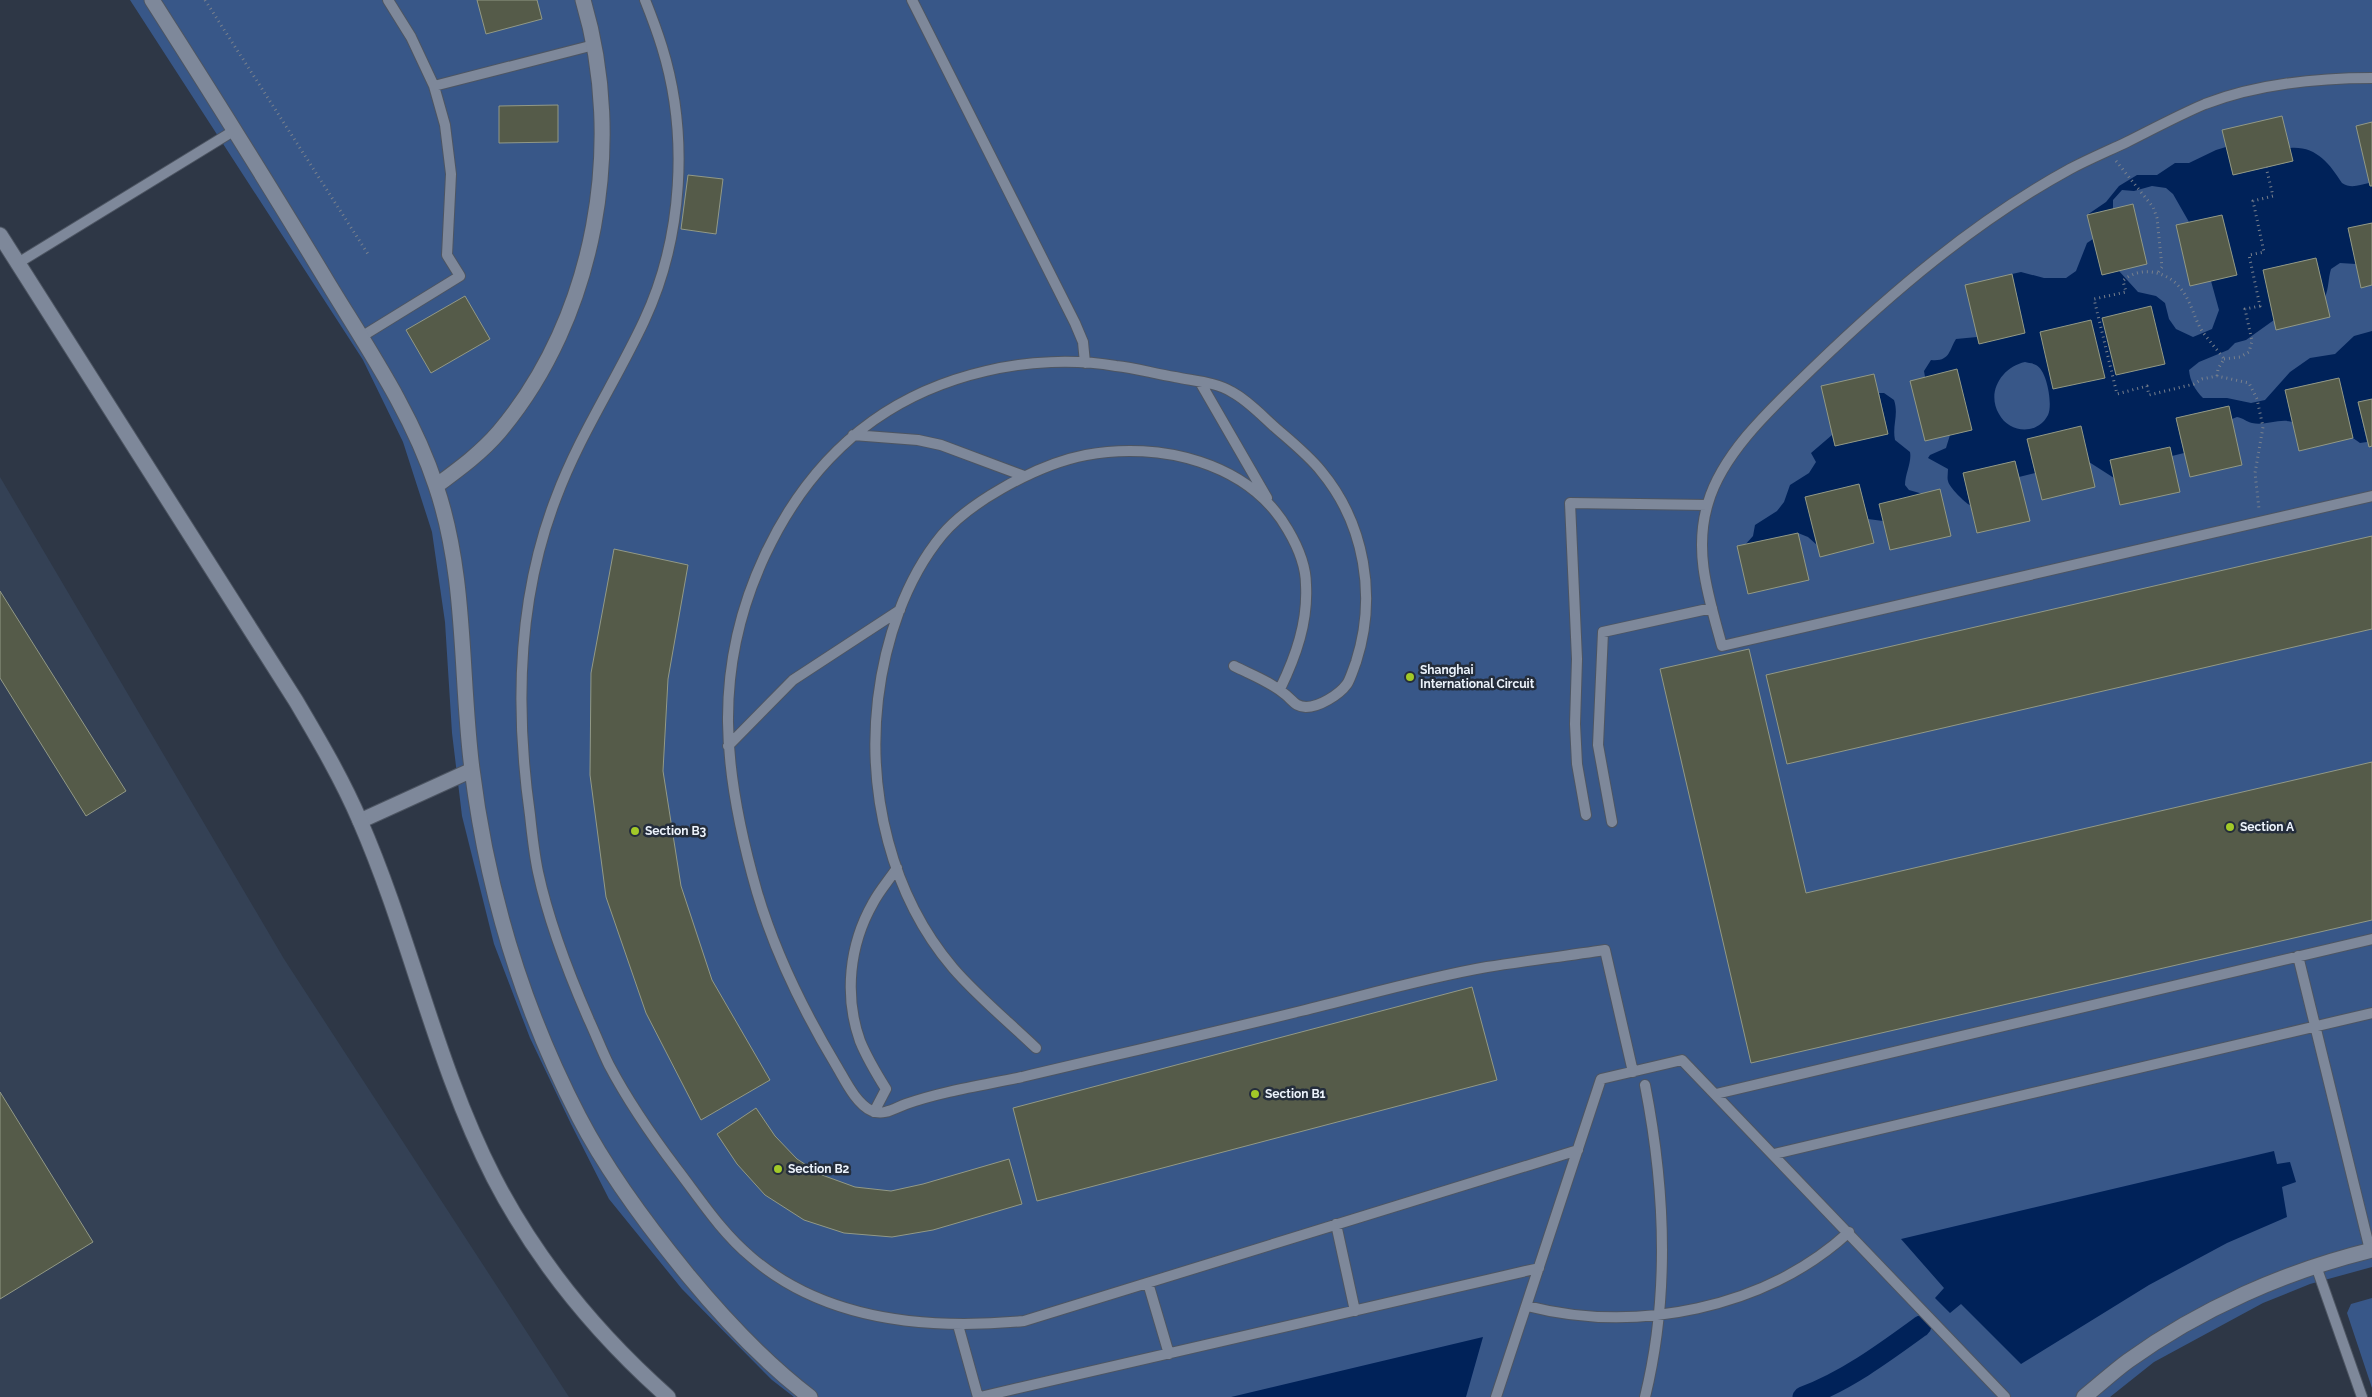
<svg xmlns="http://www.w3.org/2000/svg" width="2372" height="1397" viewBox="0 0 2372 1397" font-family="Raleway,sans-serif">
	<rect width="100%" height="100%" fill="#2e3746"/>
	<path fill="#344155" d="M 0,477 L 284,959 L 569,1397 L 0,1397 Z"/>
	<path fill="#385788" d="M 130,0 L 2372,0 L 2372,1267 L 2310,1284 L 2263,1303 L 2154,1362 L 2110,1397 L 794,1397 L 772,1380 L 682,1289 L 609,1199 L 571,1124 L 530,1038 L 494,944 L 462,816 L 452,733 L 445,622 L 432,532 L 403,442 L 363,360 Z
		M 2372,1298 L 2372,1388 L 2347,1313 L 2351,1304 Z"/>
	<path fill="#002259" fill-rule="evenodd" d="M 2226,147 L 2234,175 L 2293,161 L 2290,148 C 2316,146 2329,163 2342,183 C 2351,189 2359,185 2369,183 L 2372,186 L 2372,223 L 2348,229 L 2356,264 L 2340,263 L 2331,269 C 2328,279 2329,288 2325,297 L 2316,258 L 2263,270 L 2274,320 L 2246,340 L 2235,343 L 2228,350 L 2199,362 L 2189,370 C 2190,381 2195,390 2203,398 L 2227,398 L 2251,403 L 2265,400 L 2290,372 L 2310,358 L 2335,354 L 2354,336 L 2372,331 L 2372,399 L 2358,402 L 2367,442 L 2360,443 L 2353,438 L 2338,378 L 2285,390 L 2292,422 C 2280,418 2265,426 2252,423 C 2247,422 2243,418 2237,417 L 2232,419 L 2228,406 L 2176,418 L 2184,453 L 2172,456 L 2170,447 L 2110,460 L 2114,478 L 2089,462 L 2027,439 L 2035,473 L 2019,477 L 2015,461 L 1963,473 L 1970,505 C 1965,503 1949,487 1948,481 C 1947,478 1948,473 1948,469 L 1928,458 L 1930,455 L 1946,448 L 1950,435 L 1972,430 L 1925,377 L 1924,371 L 1931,360 C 1950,362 1949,350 1956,339 L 1977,337 L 1979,343 L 2025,333 L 2012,274 L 2021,272 L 2044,278 L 2066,278 L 2076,271 L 2087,243 L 2093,239 L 2102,275 L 2119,271 L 2138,292 L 2156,296 L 2165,303 L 2169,319 L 2176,329 L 2193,337 L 2212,329 L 2219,310 L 2211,281 L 2236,275 L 2222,215 L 2189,222 L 2173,194 L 2166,188 L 2152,186 L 2134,191 L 2122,190 L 2113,200 L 2113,209 L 2087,215 L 2106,202 L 2119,186 L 2137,175 L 2157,175 L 2175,163 L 2189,163 L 2216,150 ZM 2025,362 C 2028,363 2033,363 2036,365 C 2047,370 2053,405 2048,415 C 2037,436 2009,433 1999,414 C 1986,392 2002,367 2025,362 Z
		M 1879,393 L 1884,393 L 1894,400 C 1899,415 1892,425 1895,440 L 1910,452 C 1912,462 1905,474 1905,485 L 1909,490 L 1923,494 L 1883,521 L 1868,519 L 1859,484 L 1806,497 L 1817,545 L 1808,537 L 1798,533 L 1745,545 L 1753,536 L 1755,525 L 1777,511 L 1784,502 L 1790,485 L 1809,473 L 1816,462 L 1811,453 L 1832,435 L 1835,446 L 1888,434 Z
		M 2274,1151 L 2277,1164 L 2290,1162 L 2296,1182 L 2282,1187 L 2287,1217 L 2227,1243 L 2149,1285 L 2021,1364 L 1961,1304 L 1950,1313 L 1935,1298 L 1944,1288 L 1901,1239 Z
		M 1483,1337 L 1466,1397 L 1231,1397 Z"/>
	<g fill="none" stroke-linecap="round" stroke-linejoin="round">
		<path stroke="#002259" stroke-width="21" d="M 1803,1397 C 1846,1381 1884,1353 1921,1326"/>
	</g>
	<path fill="#555b49" stroke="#929986" d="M 477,0 L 537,0 L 542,19 L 486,34 Z
		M 558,105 L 558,142 L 499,143 L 499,106 Z
		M 2282,116 L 2293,161 L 2233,175 L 2222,130 Z
		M 2372,122 L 2372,186 L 2370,186 L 2356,126 Z
		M 688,175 L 723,179 L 716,234 L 681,229 Z
		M 2133,204 L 2147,264 L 2102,275 L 2087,215 Z
		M 2222,215 L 2237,275 L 2190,286 L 2176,225 Z
		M 2372,223 L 2372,285 L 2361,288 L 2348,228 Z
		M 2316,258 L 2330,317 L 2276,330 L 2263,270 Z
		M 2012,274 L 2025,333 L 1979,344 L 1965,285 Z
		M 465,296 L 490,339 L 431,373 L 406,330 Z
		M 2151,306 L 2165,364 L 2116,375 L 2102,318 Z
		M 2091,320 L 2105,378 L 2053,389 L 2040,332 Z
		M 1957,369 L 1972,430 L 1925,441 L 1910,381 Z
		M 1874,374 L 1888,434 L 1835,446 L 1821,386 Z
		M 2339,378 L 2353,438 L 2299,451 L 2285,390 Z
		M 2372,399 L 2372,446 L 2369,447 L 2358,402 Z
		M 2229,406 L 2242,465 L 2190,477 L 2176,418 Z
		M 2081,426 L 2095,487 L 2042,500 L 2027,439 Z
		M 2170,447 L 2180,492 L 2120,505 L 2110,460 Z
		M 2015,461 L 2030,521 L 1977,533 L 1963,473 Z
		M 1859,484 L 1874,543 L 1820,557 L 1805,497 Z
		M 1940,489 L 1951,536 L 1890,550 L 1879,504 Z
		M 1798,533 L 1809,580 L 1748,594 L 1737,546 Z
		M 2372,536 L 2372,629 L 1787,764 L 1766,675 Z
		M 614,549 L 688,565 L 668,679 L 663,771 L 681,886 L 712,980 L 770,1080 L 701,1120 L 646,1013 L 606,897 L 590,775 L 591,673 Z
		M 0,591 L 126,791 L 86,816 L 0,678 Z
		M 1749,649 L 1806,893 L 2372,762 L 2372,920 L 1751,1063 L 1660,669 Z
		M 1472,987 L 1497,1080 L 1037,1201 L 1013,1108 Z
		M 0,1092 L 93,1242 L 0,1299 Z
		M 756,1108 L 775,1136 L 797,1159 L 822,1175 L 855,1187 L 891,1191 L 923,1184 L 1009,1159 L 1022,1204 L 933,1230 L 892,1237 L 844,1233 L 804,1220 L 765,1195 L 737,1164 L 717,1134 Z"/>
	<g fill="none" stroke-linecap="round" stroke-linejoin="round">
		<g stroke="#4d5562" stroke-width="12">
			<path id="service" d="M 645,0 C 651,15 657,31 662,47 C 689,134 683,238 644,321 C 616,381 579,436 556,498 C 517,599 515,709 530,815 C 532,834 534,853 538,872 C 549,923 568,972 589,1020 C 596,1035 602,1051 609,1065 C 628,1101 652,1136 677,1169 C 700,1199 721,1232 751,1257 C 826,1322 930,1330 1024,1321 L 1578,1150
				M 912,0 L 1075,323 L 1083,342 L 1085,363
				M 2372,78 C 2317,78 2257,84 2205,104 C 2179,115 2153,129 2127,142 C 2108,151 2089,159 2070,169 C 1975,221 1892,292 1814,367 C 1776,404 1723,451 1708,503 C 1693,552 1709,598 1722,646 L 2372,496
				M 434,86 L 594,45
				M 18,263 L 235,130
				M 361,337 L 460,276 L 447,255 L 451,174 L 445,125 L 434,86 L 411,37 L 388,0
				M 1200,382 L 1267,498
				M 853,435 L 918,440 L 941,445 L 1024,476
				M 1234,666 C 1252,675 1271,682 1286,695 C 1294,702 1295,706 1306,707 C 1319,707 1339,695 1347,684 C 1350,680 1354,667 1356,662 C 1377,597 1365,524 1321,471 C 1309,456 1293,443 1278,430 C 1264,418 1249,401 1232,392 C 1216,382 1194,381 1175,377 C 1155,374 1136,368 1116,366 C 1075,359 1027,361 986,371 C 882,395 810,459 765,555 C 711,670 723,773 757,892 C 775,953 803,1010 836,1065 C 845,1080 856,1104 872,1111 C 884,1116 895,1108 906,1104 C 943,1091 984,1085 1022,1077 C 1115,1055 1208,1034 1301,1011 C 1363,996 1424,978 1487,967 C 1526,961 1565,956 1605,950 L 1633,1072
				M 728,746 L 793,680 L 900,610
				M 1586,815 L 1577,764 L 1575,724 L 1577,659 L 1570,503 L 1707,505
				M 1612,822 L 1598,745 L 1603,632 L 1712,608
				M 2298,956 L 2370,1250
				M 1036,1048 C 1009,1022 978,997 953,968 C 891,895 867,793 878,699 C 885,641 905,580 942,535 C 958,516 980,501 1001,489 C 1027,474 1055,461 1086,455 C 1159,441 1249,462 1288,530 C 1298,547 1306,565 1306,585 C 1308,622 1296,656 1280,689
				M 1645,1085 C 1665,1187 1670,1295 1645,1397
				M 1716,1094 L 2372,939
				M 874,1112 L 886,1089 C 876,1073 867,1058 860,1041 C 844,996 849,945 873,903 C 879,891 889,880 897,868
				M 1774,1154 L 2372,1013
				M 1336,1224 L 1355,1311
				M 2316,1266 L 2362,1397
				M 1148,1283 L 1169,1354
				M 1527,1306 C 1636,1334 1765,1309 1849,1232
				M 958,1325 L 978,1397
				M 980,1397 L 1539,1268
				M 1496,1397 L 1601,1079 L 1682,1060 L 2005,1397"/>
		</g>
		<g stroke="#4d5562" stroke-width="17">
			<path id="minor" d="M 152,0 C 212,94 271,188 328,283 C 368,349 412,413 436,486 C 467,577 460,675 472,769 C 487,890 523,1009 579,1117 C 608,1173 647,1225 687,1274 C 724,1319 763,1361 810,1397
				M 436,486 C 459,469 481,453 499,432 C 596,317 626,143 583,0
				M 360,821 L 472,770"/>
		</g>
		<g stroke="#4d5562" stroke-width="17">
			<path id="tertiary" d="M 0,235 L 296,701 C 319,740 342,779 360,821 C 411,938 436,1065 494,1178 C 537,1261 598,1335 668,1397
				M 2084,1397 C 2099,1385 2113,1372 2128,1361 C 2200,1309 2286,1271 2372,1250"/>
		</g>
		<path stroke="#78808d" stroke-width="3" stroke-dasharray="1 4" stroke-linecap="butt" d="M 205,0 L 368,254
			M 2116,161 L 2153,207 L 2157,218 L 2162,267 L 2157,274
			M 2224,359 L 2240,357 L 2249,352 L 2252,341 L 2245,309 L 2260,306 L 2249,255 L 2264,252 L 2253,201 L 2273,196 L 2266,167
			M 2217,376 L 2218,369 L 2224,359 C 2217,349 2209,341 2202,331 C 2194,318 2191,301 2181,289 C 2168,271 2139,265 2123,281 L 2126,292 L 2094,299 L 2117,394 L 2147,386 L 2149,395 L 2194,384 L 2202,379 L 2217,376 L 2249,383 L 2257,399 L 2263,427 L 2255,473 L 2259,509"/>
		<use href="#service" stroke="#7e889a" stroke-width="10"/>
		<use href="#minor" stroke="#7e889a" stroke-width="15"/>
		<use href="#tertiary" stroke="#7e889a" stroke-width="15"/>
	</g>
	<g fill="#a2c928" stroke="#242d3b" stroke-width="2">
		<circle cx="1410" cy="677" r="5"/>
		<circle cx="2230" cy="827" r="5"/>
		<circle cx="635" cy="831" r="5"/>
		<circle cx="1255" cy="1094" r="5"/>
		<circle cx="778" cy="1169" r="5"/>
	</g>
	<g text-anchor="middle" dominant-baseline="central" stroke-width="5" stroke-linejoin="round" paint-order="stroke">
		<g font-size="12" font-weight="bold" fill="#ebf2fb" stroke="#242d3b" text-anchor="start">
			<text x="1420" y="670">Shanghai<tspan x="1420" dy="14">International Circuit</tspan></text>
			<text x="2240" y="827">Section A</text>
			<text x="645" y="831">Section B3</text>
			<text x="1265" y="1094">Section B1</text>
			<text x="788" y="1169">Section B2</text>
		</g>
	</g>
</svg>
